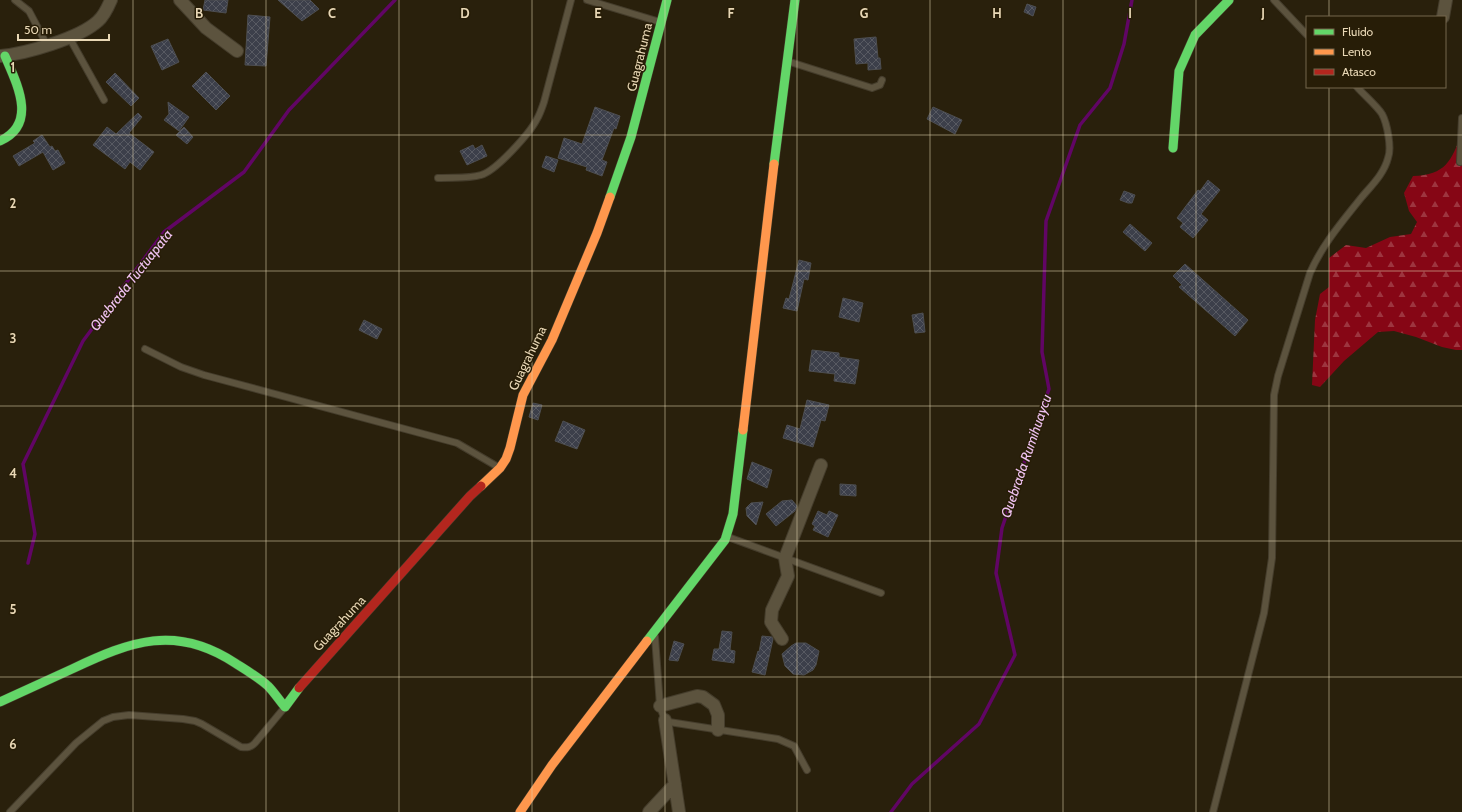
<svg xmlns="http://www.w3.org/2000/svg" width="1462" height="812" viewBox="0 0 1462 812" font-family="Cabin,sans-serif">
	<defs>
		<pattern id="forest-firs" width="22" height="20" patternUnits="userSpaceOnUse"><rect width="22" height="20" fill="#860615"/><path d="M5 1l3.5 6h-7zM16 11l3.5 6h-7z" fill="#9d353f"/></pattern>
		<pattern id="building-cross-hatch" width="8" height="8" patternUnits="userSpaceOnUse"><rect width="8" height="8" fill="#3c3f4a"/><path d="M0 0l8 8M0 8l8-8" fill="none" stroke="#585a62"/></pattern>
	</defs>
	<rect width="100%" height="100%" fill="#29200c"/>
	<path fill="url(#forest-firs)" d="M 1462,133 L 1462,350 L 1456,350 L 1442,347 L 1416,337 L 1394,331 L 1378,332 L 1344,361 L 1320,387 L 1312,385 L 1315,320 L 1320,294 L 1329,287 L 1329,258 L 1346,245 L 1366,248 L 1390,237 L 1411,234 L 1417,222 L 1409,211 L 1404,193 L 1413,176 C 1446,175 1451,161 1462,133 Z"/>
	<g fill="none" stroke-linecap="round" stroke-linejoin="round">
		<path stroke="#610565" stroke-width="3.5" d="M 28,563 L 35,534 L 23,464 L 83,341 L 164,232 L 244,172 L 289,110 L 395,0
			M 891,812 L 912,784 L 979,724 L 1015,655 L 996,573 L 1002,528 L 1049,389 L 1042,352 L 1046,221 L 1080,125 L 1110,88 L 1124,44 L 1132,0"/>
	</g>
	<path fill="url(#building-cross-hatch)" stroke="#4d4e51" d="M 205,0 L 228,0 L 226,13 L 203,10 Z
		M 278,0 L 310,0 L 319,9 L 302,21 Z
		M 1027,4 L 1036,7 L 1033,16 L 1024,12 Z
		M 248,15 L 270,17 L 266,66 L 245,65 Z
		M 876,37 L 878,58 L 880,58 L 881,69 L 868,70 L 868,63 L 856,64 L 854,39 Z
		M 168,39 L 179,62 L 162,70 L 151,46 Z
		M 206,72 L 230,96 L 216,110 L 192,86 Z
		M 115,73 L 139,98 L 131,106 L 106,82 Z
		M 168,102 L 189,117 L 179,131 L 164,120 L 169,114 Z
		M 595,107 L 620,116 L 616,129 L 614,128 L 602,160 L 607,162 L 602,176 L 586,170 L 587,167 L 558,158 L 564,138 L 582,144 Z
		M 933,107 L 962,120 L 955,134 L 927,119 Z
		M 138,113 L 142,117 L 129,133 L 154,152 L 140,170 L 130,162 L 125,169 L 93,145 L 107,127 L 116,134 Z
		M 184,127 L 193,137 L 187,144 L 176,135 Z
		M 42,135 L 50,147 L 52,146 L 55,151 L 58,150 L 65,163 L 53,170 L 43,152 L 19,166 L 13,156 L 35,143 L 33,141 Z
		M 473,145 L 475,149 L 482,145 L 487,156 L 467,165 L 460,151 Z
		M 546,156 L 558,160 L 554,172 L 542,167 Z
		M 1208,180 L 1220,190 L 1201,214 L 1208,220 L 1193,238 L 1180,227 L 1183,223 L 1177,218 L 1198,190 L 1200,191 Z
		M 1124,191 L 1135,195 L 1132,203 L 1128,203 L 1120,200 Z
		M 1130,224 L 1152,243 L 1145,251 L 1123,232 Z
		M 799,260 L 811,263 L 808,280 L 804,279 L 797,311 L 783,308 L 786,298 L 789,299 Z
		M 1185,264 L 1248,320 L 1235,336 L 1179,287 L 1182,285 L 1173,276 Z
		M 843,298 L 863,303 L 859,322 L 839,317 Z
		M 923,313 L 925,332 L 915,333 L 912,315 Z
		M 364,320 L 382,329 L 377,339 L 359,330 Z
		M 812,350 L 839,353 L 839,357 L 859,360 L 855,384 L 834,381 L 835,374 L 809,371 Z
		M 807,400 L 829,405 L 825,421 L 821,420 L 813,447 L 783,438 L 787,425 L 800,429 Z
		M 533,403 L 542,405 L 538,420 L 529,417 Z
		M 563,421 L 585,430 L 577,449 L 555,441 Z
		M 752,462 L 772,470 L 767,488 L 747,479 Z
		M 840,484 L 856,485 L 856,496 L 840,495 Z
		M 792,500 L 797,506 L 795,511 L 776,526 L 766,514 L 782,501 Z
		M 763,502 L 756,525 L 747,516 L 746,508 L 751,503 Z
		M 818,511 L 827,515 L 829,511 L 838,515 L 828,537 L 813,530 L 815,526 L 812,524 Z
		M 722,631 L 732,632 L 730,650 L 735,651 L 734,663 L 712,660 L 714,649 L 719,649 Z
		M 762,636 L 772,637 L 773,639 L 765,675 L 752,672 L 758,651 L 759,652 Z
		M 674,641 L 684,644 L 678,661 L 669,660 Z
		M 796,643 L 806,643 L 819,651 L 816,665 L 813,670 L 804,675 L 793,674 L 785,666 L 782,654 L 791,646 Z"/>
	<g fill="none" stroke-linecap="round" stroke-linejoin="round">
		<g stroke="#453d2c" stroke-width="8">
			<path id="lane" d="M 15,0 L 29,11 L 47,45
				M 587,0 L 660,22
				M 1274,0 L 1307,35
				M 69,37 L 104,100
				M 787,61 L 872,88 L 880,85 L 882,80
				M 1460,162 L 1462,118
				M 438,178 C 452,177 468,179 481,175 C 496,171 530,133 537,119 C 540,114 542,108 544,102 L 571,0
				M 145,349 L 181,367 L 204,375 L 457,443 L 498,467
				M 728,537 L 881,593
				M 655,637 L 660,706 L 663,715 L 669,722 L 778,739 L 794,746 L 807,770
				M 10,812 L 76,743 L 103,721 L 113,717 L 129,715 L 183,719 L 195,721 L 202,724 L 241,747 C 248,748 251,747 255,743 L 285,707
				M 1213,812 L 1264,613 L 1272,558 L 1274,395 L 1278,376 L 1310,273 C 1322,245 1342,222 1361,198 C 1371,186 1384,174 1388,158 C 1392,148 1387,123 1382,114 C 1377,106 1363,94 1357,87"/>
		</g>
		<g stroke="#453d2c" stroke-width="14">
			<path id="street" d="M 180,0 L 206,28 L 237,51
				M 1443,17 L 1446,0
				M 0,56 C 25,54 80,38 98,21 C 104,16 108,7 111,0
				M 782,639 L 771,622 L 772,610 L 788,576 L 785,558 L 821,465
				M 660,706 L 697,696 L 703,697 L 714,705 L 718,715 L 718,730
				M 665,720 L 679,812
				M 649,812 L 675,784"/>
		</g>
		<g stroke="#453d2c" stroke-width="10">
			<path id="fast" d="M 0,141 C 38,124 17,84 5,56
				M 1173,148 L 1179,71 L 1195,35 L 1229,0
				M 774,164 L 795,0
				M 610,197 L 631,137 L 667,0
				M 647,641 L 725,540 L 733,514 L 743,430
				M 0,702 C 24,691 48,680 72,669 C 131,641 176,624 235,663 C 246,670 258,677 268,686 C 274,692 279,700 285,707 L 299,688"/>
		</g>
		<g stroke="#453d2c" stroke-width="10">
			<path id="slow" d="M 743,430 L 774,164
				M 481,486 L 500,468 L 506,459 L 510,448 L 523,395 L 552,340 L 597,233 L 610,197
				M 520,812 L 552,765 L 647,641"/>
		</g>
		<g stroke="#453d2c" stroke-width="10">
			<path id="jam" d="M 299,688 L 470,496 L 481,486"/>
		</g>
		<use href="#lane" stroke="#5c533e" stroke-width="6"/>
		<use href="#street" stroke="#5c533e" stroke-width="12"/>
		<use href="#fast" stroke="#63d668" stroke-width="9"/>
		<use href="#slow" stroke="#ff974d" stroke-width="9"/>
		<use href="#jam" stroke="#b3261e" stroke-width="9"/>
	</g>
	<path fill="none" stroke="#e8d7b5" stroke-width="1" stroke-opacity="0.55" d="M 133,0 L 133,812M 266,0 L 266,812M 399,0 L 399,812M 532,0 L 532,812M 665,0 L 665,812M 797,0 L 797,812M 930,0 L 930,812M 1063,0 L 1063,812M 1196,0 L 1196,812M 1329,0 L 1329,17M 1329,87 L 1329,812M 0,135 L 1462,135M 0,271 L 1462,271M 0,406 L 1462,406M 0,541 L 1462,541M 0,677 L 1462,677"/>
	<g text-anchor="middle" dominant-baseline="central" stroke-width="3" stroke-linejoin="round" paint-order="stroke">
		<g font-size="13" fill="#e8d7b5" stroke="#271d07">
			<text transform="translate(639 57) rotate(-76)">Guagrahuma</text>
			<text transform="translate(527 358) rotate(-64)">Guagrahuma</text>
			<text transform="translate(339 623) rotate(-47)">Guagrahuma</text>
		</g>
		<g font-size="14" font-style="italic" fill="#efc2f1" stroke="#271d07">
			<text transform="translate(131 280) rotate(-52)">Quebrada Tuctuapata</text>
			<text transform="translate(1026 456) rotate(-71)">Quebrada Rumihuaycu</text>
		</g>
	</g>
	<g font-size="13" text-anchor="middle" font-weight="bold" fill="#e8d7b5" stroke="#271d07" stroke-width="3" stroke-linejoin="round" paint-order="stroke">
		<text x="199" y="18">B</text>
		<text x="332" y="18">C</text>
		<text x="465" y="18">D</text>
		<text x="598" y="18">E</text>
		<text x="731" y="18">F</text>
		<text x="864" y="18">G</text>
		<text x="997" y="18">H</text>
		<text x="1130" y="18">I</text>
		<text x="1263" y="18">J</text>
		<text x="13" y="72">1</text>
		<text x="13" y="208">2</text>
		<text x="13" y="343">3</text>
		<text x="13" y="478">4</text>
		<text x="13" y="614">5</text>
		<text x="13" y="749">6</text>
	</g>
	<rect x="1306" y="16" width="140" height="72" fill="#271d07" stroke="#74674d"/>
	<rect x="1314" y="29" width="20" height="6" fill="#63d668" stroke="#74674d"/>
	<text x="1342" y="36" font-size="12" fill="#e8d7b5">Fluido</text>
	<rect x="1314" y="49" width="20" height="6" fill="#ff974d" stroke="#74674d"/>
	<text x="1342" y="56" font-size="12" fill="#e8d7b5">Lento</text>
	<rect x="1314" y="69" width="20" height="6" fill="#b3261e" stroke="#74674d"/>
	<text x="1342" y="76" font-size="12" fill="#e8d7b5">Atasco</text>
	<path d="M18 34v6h91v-6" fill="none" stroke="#e8d7b5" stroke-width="2"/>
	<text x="24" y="34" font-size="12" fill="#e8d7b5" stroke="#271d07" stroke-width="3" paint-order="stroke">50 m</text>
</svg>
